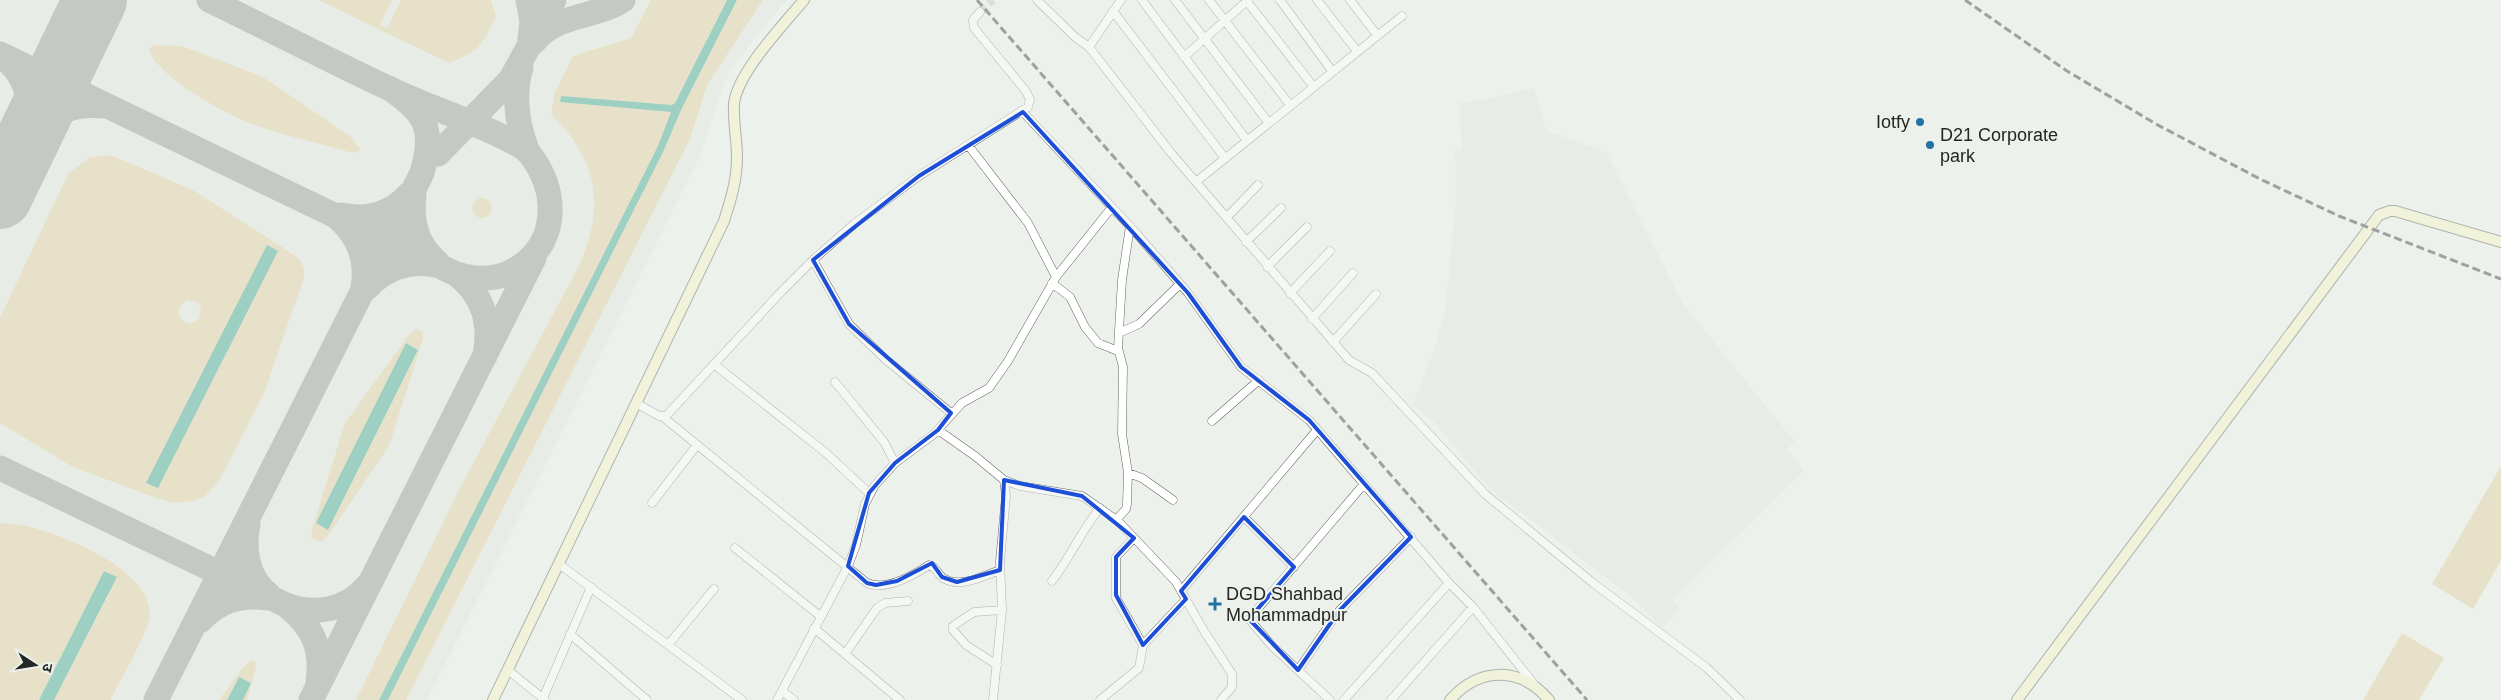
<svg xmlns="http://www.w3.org/2000/svg" width="2501" height="700" viewBox="0 0 2501 700" font-family="Arial,'Noto Sans Devanagari',sans-serif">
	<rect width="100%" height="100%" fill="#edf1ec"/>
	<path fill="#e1e9dd" d="M 0,0 L 787,0 L 749,45 L 727,77 L 699,159 L 427,700 L 0,700 Z
		M 1534,88 L 1546,130 L 1607,153 L 1683,304 L 1795,442 L 1787,449 L 1804,470 L 1673,600 L 1680,609 L 1662,628 L 1635,600 L 1488,487 L 1434,422 L 1413,405 L 1437,341 L 1446,305 L 1456,199 L 1455,151 L 1462,150 L 1459,103 L 1491,98 Z"/>
	<path fill="#e0cf9d" fill-rule="evenodd" d="M 318,0 L 392,0 L 380,25 L 387,28 L 401,0 L 491,0 L 496,16 C 483,44 479,52 449,63 Z
		M 651,0 L 727,0 L 675,103 L 672,105 L 561,96 L 561,102 L 672,112 L 658,146 L 379,700 L 356,700 L 460,488 L 581,262 C 601,212 600,175 567,131 C 562,125 556,121 551,114 L 555,92 L 573,56 L 631,38 Z
		M 737,0 L 763,0 L 707,85 L 690,139 L 406,700 L 388,700 L 664,150 L 681,110 Z
		M 155,45 L 182,46 L 263,77 L 350,136 L 361,150 L 354,153 L 345,151 C 314,142 282,135 252,124 C 227,115 153,75 149,48 Z
		M 103,155 L 113,156 L 193,190 L 296,256 C 303,263 305,268 304,278 L 264,393 L 218,483 L 204,497 L 188,502 L 173,503 L 156,498 L 73,467 L 0,423 L 0,318 L 68,174 L 88,158 ZM 187,301 L 197,302 L 201,308 L 199,319 L 192,323 C 183,323 178,317 179,308 Z
		M472 208a10 10 0 1 1 20 0a10 10 0 1 1-20 0Z
		M 417,329 L 423,332 L 423,339 L 389,446 L 327,537 L 320,542 L 311,538 L 312,529 L 345,423 L 411,332 ZM 406,343 L 418,350 L 328,529 Z
		M 2501,466 L 2501,561 L 2473,609 L 2432,584 Z
		M 0,523 C 10,524 21,524 31,527 C 66,536 148,569 150,612 C 151,629 119,682 111,700 L 54,700 L 117,578 L 104,571 L 39,700 L 0,700 Z
		M 2402,633 L 2444,658 L 2419,700 L 2363,700 Z
		M 251,660 L 257,664 L 247,700 L 243,700 L 251,683 L 239,677 L 227,700 L 219,700 L 244,666 Z"/>
	<path fill="#3fa691" d="M 727,0 L 737,0 L 681,110 L 664,150 L 388,700 L 379,700 L 658,146 L 671,112 L 560,102 L 561,96 L 672,105 L 675,103 Z
		M 267,245 L 278,251 L 158,488 L 146,483 Z
		M 406,343 L 418,350 L 328,530 L 316,523 Z
		M 104,571 L 117,577 L 54,700 L 39,700 Z
		M 239,677 L 251,683 L 243,700 L 227,700 Z"/>
	<g fill="none" stroke-linecap="round" stroke-linejoin="round">
		<path stroke="#969895" stroke-width="25" d="M 209,0 C 269,29 328,60 388,88 C 426,106 466,119 503,137 C 511,141 523,146 529,153 C 557,188 560,238 521,266 C 501,280 479,281 456,274
			M 528,0 L 532,21 L 530,39
			M 84,23 L 100,0
			M 534,42 C 555,14 596,18 623,0
			M 0,54 L 456,274 C 484,295 491,323 485,356
			M 4,58 C 31,79 32,110 27,141
			M 521,67 C 513,95 517,125 528,152
			M 27,141 C 50,114 68,103 105,106
			M 438,154 L 511,79 L 554,0
			M 414,195 C 411,221 416,244 437,262
			M 342,215 C 367,221 393,213 409,194
			M 338,218 C 358,236 368,260 363,287
			M 367,288 C 384,269 409,260 434,265
			M 0,468 L 286,605 C 312,626 323,647 318,681
			M 248,524 C 243,550 247,578 269,595
			M 286,605 C 314,616 347,610 367,586
			M 200,621 C 219,601 240,594 267,598
			M 156,700 L 422,173 C 435,128 426,113 389,88
			M 311,700 L 534,258"/>
		<path stroke="#969895" stroke-width="64" d="M 0,197 L 95,0"/>
		<path stroke="#c5c8c4" stroke-width="8" stroke-dasharray="8 4" stroke-linecap="butt" d="M 980,12 L 993,0"/>
		<g stroke="#656863" stroke-width="9">
			<path id="street" d="M 1037,0 L 1075,37 L 1089,47 L 1121,0
				M 1142,0 L 1246,139
				M 1175,0 L 1268,122
				M 1209,0 L 1290,105
				M 1246,0 L 1313,86
				M 1280,0 L 1332,71
				M 1317,0 L 1357,51
				M 1350,0 L 1377,35
				M 1113,11 L 1224,157
				M 1089,47 L 1171,153 L 1349,360 L 1372,373 L 1485,494 L 1593,583 L 1707,668 L 1740,700
				M 1184,57 L 1248,0
				M 1023,112 L 1137,234 L 1188,293 L 1241,367 L 1309,420 L 1449,583 L 1473,607 L 1534,684
				M 968,145 L 1028,223 L 1056,277
				M 1197,181 L 1402,16
				M 1227,217 L 1258,185
				M 1246,242 L 1281,208
				M 813,260 L 849,324 L 885,359 L 951,413
				M 1267,267 L 1307,227
				M 1052,283 L 1070,297 L 1085,327 L 1098,343 L 1118,351
				M 1290,293 L 1330,251
				M 1312,319 L 1353,273
				M 1119,333 L 1139,324 L 1180,284
				M 1333,342 L 1376,294
				M 715,365 L 826,453 L 869,493
				M 835,382 L 884,442 L 895,463
				M 636,403 L 659,416 L 666,416 L 781,292 L 813,260 L 854,224 L 919,176 L 1028,107 L 1030,99 L 1025,90 L 974,28 L 973,20 L 980,12
				M 663,417 L 867,583 C 886,591 914,575 929,565 C 937,567 937,574 943,578 C 960,589 983,576 1000,570
				M 1212,421 L 1259,380
				M 938,430 L 975,456 L 1004,480 L 1020,486 L 1082,496 L 1118,521 L 1176,582 L 1204,631 L 1232,674 L 1232,687 L 1221,700
				M 1128,473 L 1142,478 L 1173,500
				M 652,503 L 697,445
				M 1244,517 L 1294,567
				M 1116,520 L 1126,509 L 1127,504 L 1128,473 L 1122,434 L 1123,367 L 1118,348 L 1122,280 L 1130,226
				M 1134,538 L 1116,557 L 1116,598 L 1143,645
				M 735,548 L 820,616
				M 559,564 L 742,700
				M 1052,581 C 1070,558 1081,531 1100,508
				M 1181,591 L 1317,430
				M 814,628 L 900,700
				M 570,634 L 647,700
				M 668,645 L 714,589
				M 845,654 L 877,608 L 885,603 L 908,601
				M 997,665 L 966,645 L 953,630 L 953,626 L 974,612 L 1002,610
				M 508,670 L 545,700
				M 1298,670 L 1339,611 L 1411,537
				M 782,691 L 794,700
				M 543,698 L 591,587
				M 777,700 L 848,566 L 856,545 L 865,504 L 875,485 L 895,463 L 934,434 L 962,403 L 989,388 L 1008,361 L 1056,277 L 1112,207
				M 993,700 L 1002,610 L 1000,561 L 1006,496 L 1004,480
				M 1100,700 L 1139,668 L 1143,645 L 1186,599
				M 1330,700 L 1272,646 L 1249,619 L 1364,484
				M 1344,700 L 1449,583
				M 1391,700 L 1473,607"/>
		</g>
		<g stroke="#656863" stroke-width="12">
			<path id="secondary" d="M 493,700 L 724,221 C 731,199 737,180 737,157 C 737,140 733,121 734,104 C 737,73 784,24 804,0
				M 1450,700 C 1479,667 1520,666 1549,700
				M 2017,700 L 2379,215 L 2390,211 L 2395,211 L 2501,242"/>
		</g>
		<use href="#street" stroke="#fff" stroke-width="8"/>
		<use href="#secondary" stroke="#f3f6c4" stroke-width="10"/>
		<path stroke="#3e403e" stroke-width="3" stroke-dasharray="8 4" stroke-linecap="butt" d="M 977,0 L 1587,700
			M 1965,0 L 2067,71 L 2156,124 L 2260,179 L 2339,216 L 2501,279"/>
	</g>
	<path d="M0 0H2501V700H0ZM 1023,112 L 1188,293 L 1241,367 L 1309,420 L 1411,537 L 1339,611 L 1298,670 L 1249,619 L 1294,567 L 1244,517 L 1181,591 L 1186,599 L 1143,645 L 1116,595 L 1116,557 L 1134,538 L 1082,496 L 1004,480 L 1000,570 L 957,582 L 942,577 L 932,563 L 897,581 L 876,585 L 867,583 L 848,566 L 869,493 L 895,463 L 938,430 L 951,413 L 849,324 L 813,260 L 919,176 Z" fill="#edf1ec" fill-opacity=".55" fill-rule="evenodd"/>
	<path fill="none" stroke="#1d4ed8" stroke-width="4" stroke-linejoin="round" d="M 1023,112 L 1188,293 L 1241,367 L 1309,420 L 1411,537 L 1339,611 L 1298,670 L 1249,619 L 1294,567 L 1244,517 L 1181,591 L 1186,599 L 1143,645 L 1116,595 L 1116,557 L 1134,538 L 1082,496 L 1004,480 L 1000,570 L 957,582 L 942,577 L 932,563 L 897,581 L 876,585 L 867,583 L 848,566 L 869,493 L 895,463 L 938,430 L 951,413 L 849,324 L 813,260 L 919,176 Z"/>
	<g fill="#2272a4" stroke="#edf1ec" stroke-width="2">
		<circle cx="1920" cy="122" r="5"/>
		<circle cx="1930" cy="145" r="5"/>
		<path d="M1212.5 596.5h5v5h5v5h-5v5h-5v-5h-5v-5h5z"/>
	</g>
	<g text-anchor="middle" dominant-baseline="central" stroke-width="4" stroke-linejoin="round" paint-order="stroke">
		<g font-size="18" fill="#242624" stroke="#edf1ec" text-anchor="start">
			<text x="1910" y="122" text-anchor="end">Iotfy</text>
			<text x="1940" y="135">D21 Corporate<tspan x="1940" dy="21">park</tspan></text>
			<text x="1226" y="594">DGD Shahbad<tspan x="1226" dy="21">Mohammadpur</tspan></text>
		</g>
	</g>
	<g transform="translate(35 665) rotate(102)" stroke="#edf1ec" stroke-width="4" paint-order="stroke">
	<path d="M0-4L9 19L0 12L-9 19Z" fill="#242624"/>
	<text y="-8" font-size="14" font-weight="bold" text-anchor="middle" fill="#242624">उ</text>
	</g>
</svg>
